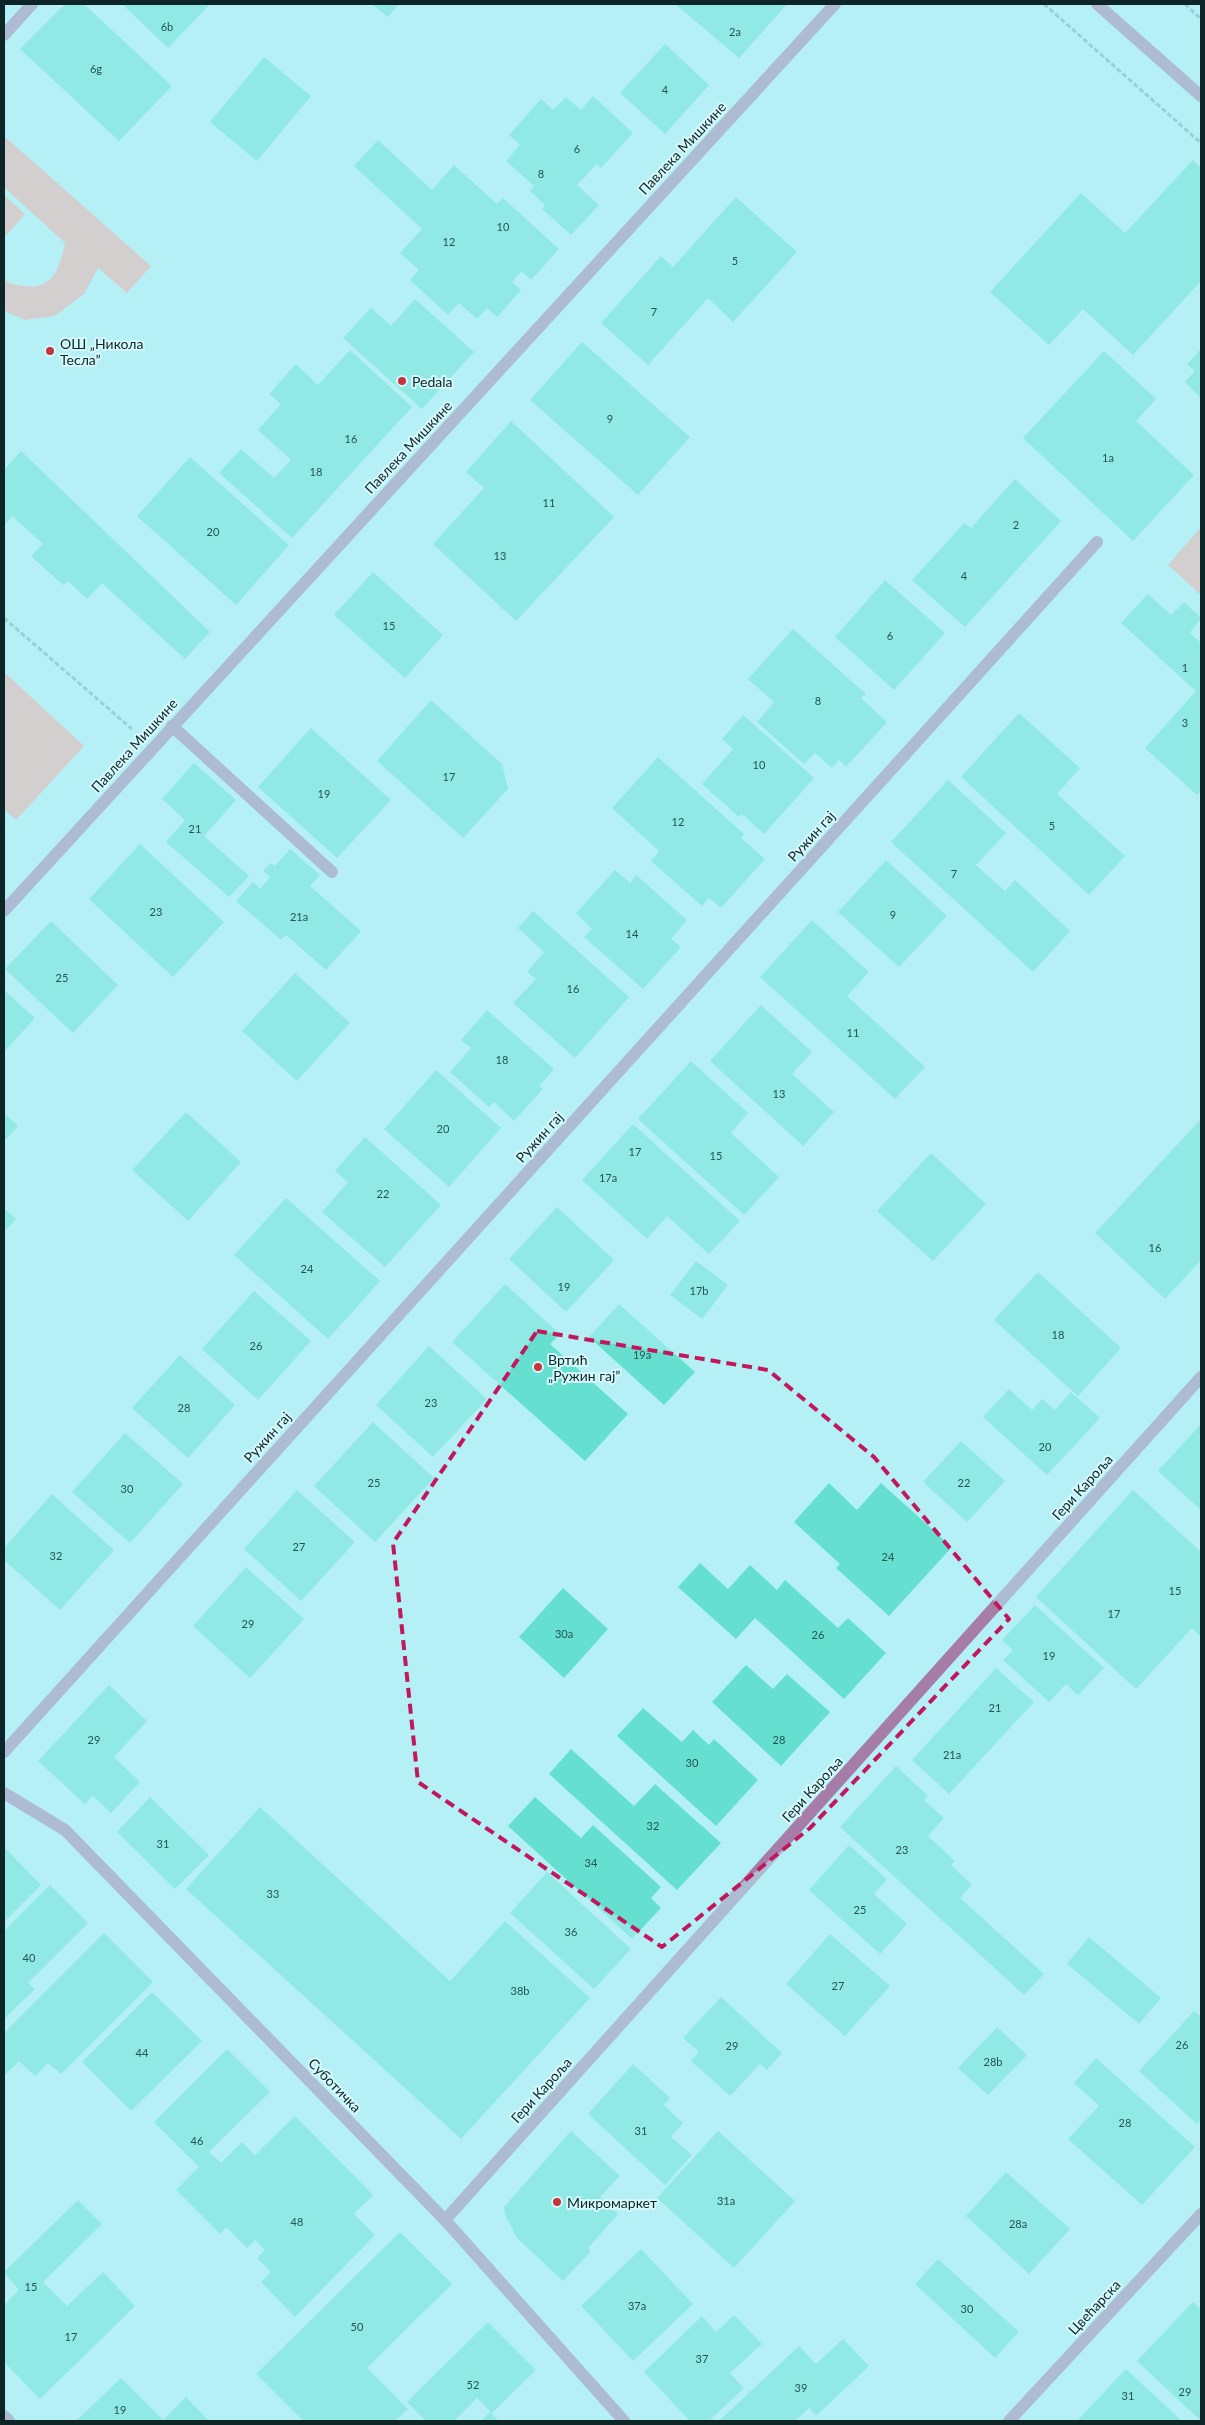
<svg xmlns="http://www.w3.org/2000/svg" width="1205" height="2425" viewBox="0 0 1205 2425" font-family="Lato,sans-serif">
	<rect width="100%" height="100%" fill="#b5f0f6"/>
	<path fill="#f8a7a1" d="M 4,136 L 151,266 L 127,293 L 98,268 L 84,294 L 55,316 L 25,320 L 4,311 L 4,279 C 10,285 17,285 26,286 C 54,290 60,265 65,243 L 4,187 Z
		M 4,195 L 25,214 L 4,238 Z
		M 1201,527 L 1201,595 L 1168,565 Z
		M 4,672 L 84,746 L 16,820 L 4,809 Z"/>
	<path fill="#65e0d0" d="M 65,4 L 84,4 L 172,86 L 119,141 L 20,49 Z
		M 122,4 L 210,4 L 168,48 Z
		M 372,4 L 399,4 L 388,17 Z
		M 675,4 L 787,4 L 739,58 Z
		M 665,44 L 709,85 L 665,134 L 620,93 Z
		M 264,57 L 311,96 L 257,161 L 210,122 Z
		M 593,96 L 633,133 L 601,168 L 597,164 L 577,185 L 599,205 L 571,235 L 542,209 L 545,205 L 530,191 L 534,186 L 506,161 L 520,145 L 509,135 L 541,99 L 553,110 L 566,97 L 581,110 Z
		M 378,140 L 432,190 L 454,165 L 497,204 L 503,198 L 559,249 L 531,280 L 522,271 L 512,282 L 521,290 L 497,317 L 487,308 L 477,319 L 459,303 L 448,315 L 410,280 L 419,270 L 400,253 L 422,229 L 354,166 Z
		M 1193,160 L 1201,168 L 1201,281 L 1133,355 L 1083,309 L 1049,345 L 990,292 L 1081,193 L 1125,233 Z
		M 736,197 L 797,252 L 733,322 L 708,298 L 648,365 L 601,323 L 661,256 L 673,267 Z
		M 415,299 L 474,352 L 422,409 L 343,338 L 371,308 L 391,326 Z
		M 582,342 L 690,437 L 638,495 L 530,400 Z
		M 1201,349 L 1201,398 L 1185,382 L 1195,371 L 1187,364 Z
		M 350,350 L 412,407 L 292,538 L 219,473 L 241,449 L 274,478 L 291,460 L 258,430 L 281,404 L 269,394 L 296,364 L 318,385 Z
		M 1104,351 L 1156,399 L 1136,421 L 1194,475 L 1133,541 L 1023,438 Z
		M 511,421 L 614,517 L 516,621 L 433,544 L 484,488 L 466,472 Z
		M 21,451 L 210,632 L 185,659 L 102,583 L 87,599 L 68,581 L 63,585 L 31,556 L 43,544 L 12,516 L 4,526 L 4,470 Z
		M 190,457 L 289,545 L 236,605 L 137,516 Z
		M 1015,479 L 1061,521 L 965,627 L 912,580 L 964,523 L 971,528 Z
		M 373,572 L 443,635 L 405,678 L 334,615 Z
		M 885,580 L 945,633 L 894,690 L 835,637 Z
		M 1148,594 L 1171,615 L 1184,602 L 1201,618 L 1190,633 L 1201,643 L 1201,790 L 1197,795 L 1145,748 L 1196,691 L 1121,623 Z
		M 793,629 L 866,694 L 861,698 L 887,722 L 846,767 L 839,760 L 832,768 L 815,753 L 804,764 L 757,722 L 774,702 L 748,679 Z
		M 431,700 L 502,764 L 508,789 L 463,838 L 377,761 Z
		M 1019,713 L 1080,768 L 1057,794 L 1125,856 L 1089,895 L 961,777 Z
		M 743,715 L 814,778 L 764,834 L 742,814 L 739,817 L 702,784 L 733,749 L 722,739 Z
		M 311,728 L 391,800 L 337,858 L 258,787 Z
		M 658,757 L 744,834 L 741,838 L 765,859 L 721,908 L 709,898 L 702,906 L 651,861 L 659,851 L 612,808 Z
		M 194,763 L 236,800 L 204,836 L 249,876 L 229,897 L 166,842 L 185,820 L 162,799 Z
		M 948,780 L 1006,833 L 976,865 L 1005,891 L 1015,880 L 1070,931 L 1033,972 L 891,842 Z
		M 140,844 L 224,922 L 173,977 L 89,899 Z
		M 290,849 L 320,875 L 310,886 L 361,931 L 326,970 L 286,935 L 281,940 L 236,901 L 253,882 L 260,889 L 270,877 L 263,871 L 271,863 L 275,866 Z
		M 886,860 L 947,916 L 899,967 L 838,912 Z
		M 615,870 L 630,883 L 636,875 L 687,920 L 671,939 L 681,947 L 643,989 L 584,937 L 592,929 L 576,913 Z
		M 533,911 L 629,997 L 575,1058 L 513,1003 L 536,979 L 527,972 L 544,952 L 518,928 Z
		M 812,920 L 869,972 L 847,996 L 925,1067 L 895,1099 L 760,977 Z
		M 51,921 L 118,985 L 73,1033 L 5,969 Z
		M 295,973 L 350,1023 L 297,1081 L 242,1031 Z
		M 4,990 L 35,1018 L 4,1052 Z
		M 761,1005 L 812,1052 L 792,1074 L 834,1112 L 803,1146 L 710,1061 Z
		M 487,1010 L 554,1069 L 539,1086 L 543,1089 L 514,1121 L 494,1102 L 489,1107 L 450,1072 L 471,1048 L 461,1040 Z
		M 691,1061 L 748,1113 L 731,1133 L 779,1177 L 744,1215 L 638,1119 Z
		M 436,1070 L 501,1128 L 449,1187 L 384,1129 Z
		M 186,1112 L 241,1162 L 188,1221 L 132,1170 Z
		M 4,1113 L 18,1126 L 4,1141 Z
		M 1201,1119 L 1201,1260 L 1165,1299 L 1095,1233 Z
		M 633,1124 L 740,1221 L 709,1254 L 667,1216 L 647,1239 L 582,1180 Z
		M 365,1137 L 441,1205 L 385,1267 L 322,1212 L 348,1182 L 335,1171 Z
		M 931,1153 L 986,1204 L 933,1261 L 877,1211 Z
		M 286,1198 L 380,1281 L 328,1339 L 234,1255 Z
		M 557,1207 L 614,1260 L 566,1312 L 509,1259 Z
		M 4,1208 L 16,1219 L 4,1232 Z
		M 696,1261 L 728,1285 L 702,1319 L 670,1295 Z
		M 1038,1272 L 1121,1348 L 1078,1396 L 994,1320 Z
		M 505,1284 L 560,1334 L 550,1344 L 628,1414 L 585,1461 L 452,1342 Z
		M 254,1291 L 311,1341 L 258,1400 L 202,1349 Z
		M 619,1304 L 695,1372 L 664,1405 L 589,1337 Z
		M 429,1346 L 487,1399 L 433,1457 L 376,1405 Z
		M 180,1355 L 235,1405 L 188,1458 L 132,1408 Z
		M 1009,1389 L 1032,1410 L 1042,1399 L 1055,1410 L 1071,1392 L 1100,1418 L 1047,1475 L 983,1417 Z
		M 373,1422 L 434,1478 L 375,1542 L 314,1486 Z
		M 1201,1424 L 1201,1510 L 1158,1471 Z
		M 125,1433 L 183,1484 L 130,1543 L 72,1492 Z
		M 961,1441 L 1005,1481 L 967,1522 L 923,1482 Z
		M 829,1483 L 857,1510 L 881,1483 L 952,1547 L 889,1616 L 836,1568 L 840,1564 L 794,1522 Z
		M 297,1490 L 355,1542 L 301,1601 L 244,1549 Z
		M 1133,1490 L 1201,1552 L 1201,1637 L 1192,1628 L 1136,1689 L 1036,1597 Z
		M 52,1494 L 114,1550 L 60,1610 L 4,1560 L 4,1548 Z
		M 700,1563 L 728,1589 L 750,1565 L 777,1590 L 785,1580 L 838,1628 L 848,1618 L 886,1653 L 844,1699 L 755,1618 L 736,1639 L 678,1587 Z
		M 246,1567 L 304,1619 L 250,1678 L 193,1626 Z
		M 563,1588 L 608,1629 L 564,1678 L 519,1637 Z
		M 1035,1605 L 1104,1668 L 1078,1695 L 1066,1684 L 1049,1702 L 1003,1660 L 1013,1650 L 1002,1640 Z
		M 746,1665 L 773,1689 L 787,1674 L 830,1712 L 781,1766 L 712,1702 Z
		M 996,1668 L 1034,1702 L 949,1794 L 912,1760 Z
		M 109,1685 L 147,1721 L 114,1757 L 140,1782 L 111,1813 L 93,1796 L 85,1804 L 38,1761 Z
		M 643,1708 L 682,1742 L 693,1730 L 709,1745 L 714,1739 L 758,1780 L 716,1826 L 617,1736 Z
		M 571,1749 L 634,1806 L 655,1784 L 721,1843 L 677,1890 L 549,1774 Z
		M 896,1766 L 928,1796 L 924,1800 L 944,1818 L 928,1836 L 955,1861 L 951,1865 L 972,1885 L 960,1898 L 1044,1974 L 1024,1995 L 840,1827 Z
		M 150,1797 L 209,1855 L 175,1889 L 117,1832 Z
		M 535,1797 L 581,1838 L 593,1825 L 661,1887 L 651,1898 L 661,1908 L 632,1939 L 508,1826 Z
		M 260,1807 L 450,1981 L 505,1921 L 590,1998 L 461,2139 L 186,1889 Z
		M 849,1845 L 887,1879 L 874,1894 L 907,1924 L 880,1954 L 809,1890 Z
		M 4,1847 L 41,1885 L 4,1922 Z
		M 547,1872 L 631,1949 L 594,1989 L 510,1913 Z
		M 50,1885 L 88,1923 L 28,1983 L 35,1989 L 4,2019 L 4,1931 Z
		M 104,1933 L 153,1982 L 61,2074 L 48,2063 L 35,2076 L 19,2061 L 4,2076 L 4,2033 Z
		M 830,1934 L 890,1986 L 845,2036 L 786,1984 Z
		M 1089,1937 L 1161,1998 L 1139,2024 L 1067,1964 Z
		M 152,1992 L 202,2041 L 131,2111 L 82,2062 Z
		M 721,1997 L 782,2053 L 767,2070 L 760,2064 L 730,2096 L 691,2061 L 699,2052 L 683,2038 Z
		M 1194,2011 L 1201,2017 L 1201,2119 L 1197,2124 L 1139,2071 Z
		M 997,2027 L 1027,2055 L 988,2095 L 958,2068 Z
		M 227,2049 L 270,2092 L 209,2152 L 221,2163 L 242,2142 L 255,2155 L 295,2116 L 373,2195 L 354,2214 L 375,2235 L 295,2317 L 261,2282 L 271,2272 L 257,2258 L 265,2250 L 255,2240 L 247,2248 L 226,2227 L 220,2234 L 176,2190 L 199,2167 L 154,2122 Z
		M 1096,2058 L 1195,2147 L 1142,2205 L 1068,2139 L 1099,2106 L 1074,2083 Z
		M 633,2064 L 670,2098 L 664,2105 L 683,2123 L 671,2137 L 692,2155 L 665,2185 L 588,2114 Z
		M 571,2131 L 620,2176 L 600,2197 L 618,2214 L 588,2248 L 591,2251 L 563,2281 L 517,2238 L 505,2215 L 504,2207 Z
		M 718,2131 L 795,2201 L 734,2268 L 657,2198 Z
		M 1006,2172 L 1070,2229 L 1029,2274 L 966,2216 Z
		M 78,2200 L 102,2224 L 43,2282 L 67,2306 L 103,2272 L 135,2306 L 40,2399 L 4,2362 L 4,2305 L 19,2290 L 4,2272 Z
		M 400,2232 L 452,2284 L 367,2368 L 408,2409 L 395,2421 L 303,2421 L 256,2374 Z
		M 641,2249 L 693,2304 L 633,2361 L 581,2306 Z
		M 938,2259 L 1019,2332 L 995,2358 L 915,2284 Z
		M 1193,2302 L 1201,2310 L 1201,2421 L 1137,2361 Z
		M 734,2315 L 762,2344 L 730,2373 L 744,2388 L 709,2421 L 690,2421 L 644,2372 L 702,2316 L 716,2332 Z
		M 488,2322 L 536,2370 L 492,2413 L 477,2398 L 454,2421 L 426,2421 L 407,2402 Z
		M 843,2339 L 869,2366 L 816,2416 L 809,2408 L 795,2421 L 719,2421 L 799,2346 L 816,2364 Z
		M 1126,2369 L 1182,2421 L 1077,2421 Z
		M 121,2378 L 163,2420 L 186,2397 L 209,2421 L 76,2421 Z
		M 490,2412 L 499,2421 L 481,2421 Z"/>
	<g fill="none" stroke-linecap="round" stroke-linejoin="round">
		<path stroke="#79a8ac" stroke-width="3" stroke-dasharray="5 2.5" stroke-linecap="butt" d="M 1044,4 L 1201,143
			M 1185,4 L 1201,19
			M 4,618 L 132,729"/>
		<path stroke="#a57da8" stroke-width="12" d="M 172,726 L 332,872"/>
		<path stroke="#a57da8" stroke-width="12" d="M 1097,4 L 1201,96
			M 4,35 L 32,4
			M 4,911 L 835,4
			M 4,1752 L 1097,542
			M 4,1793 L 65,1830 L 445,2220 L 624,2421
			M 445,2220 L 1201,1377
			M 4,2416 L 9,2421
			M 1009,2421 L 1201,2214"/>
	</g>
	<path d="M0 0H1205V2425H0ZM 537,1331 L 768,1370 L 874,1457 L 1009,1619 L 810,1828 L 662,1947 L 418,1782 L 393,1543 Z" fill="#b5f0f6" fill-opacity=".55" fill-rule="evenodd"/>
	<path fill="none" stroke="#c2185b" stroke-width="4" stroke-dasharray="10 6" stroke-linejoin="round" d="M 537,1331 L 768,1370 L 874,1457 L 1009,1619 L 810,1828 L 662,1947 L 418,1782 L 393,1543 Z"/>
	<g fill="#c43439" stroke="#d6f9fc" stroke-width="2">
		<circle cx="50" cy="351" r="5"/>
		<circle cx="402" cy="381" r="5"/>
		<circle cx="538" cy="1367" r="5"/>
		<circle cx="557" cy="2202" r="5"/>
	</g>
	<g text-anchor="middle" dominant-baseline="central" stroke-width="4" stroke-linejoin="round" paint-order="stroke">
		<g font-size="11" fill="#235451">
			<text x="167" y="26">6b</text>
			<text x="735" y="31">2a</text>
			<text x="96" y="68">6g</text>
			<text x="665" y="89">4</text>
			<text x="577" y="148">6</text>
			<text x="541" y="173">8</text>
			<text x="503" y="226">10</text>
			<text x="449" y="241">12</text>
			<text x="735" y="260">5</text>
			<text x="654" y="311">7</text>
			<text x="610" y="418">9</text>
			<text x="351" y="438">16</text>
			<text x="1108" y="457">1a</text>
			<text x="316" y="471">18</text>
			<text x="549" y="502">11</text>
			<text x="1016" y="524">2</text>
			<text x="213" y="531">20</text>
			<text x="500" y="555">13</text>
			<text x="964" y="575">4</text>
			<text x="389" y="625">15</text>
			<text x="890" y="635">6</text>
			<text x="1185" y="667">1</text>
			<text x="818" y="700">8</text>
			<text x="1185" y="722">3</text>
			<text x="759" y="764">10</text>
			<text x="449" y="776">17</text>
			<text x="324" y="793">19</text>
			<text x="678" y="821">12</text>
			<text x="1052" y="825">5</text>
			<text x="195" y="828">21</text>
			<text x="954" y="873">7</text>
			<text x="156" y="911">23</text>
			<text x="893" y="914">9</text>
			<text x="299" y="916">21a</text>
			<text x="632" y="933">14</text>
			<text x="62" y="977">25</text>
			<text x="573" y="988">16</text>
			<text x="853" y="1032">11</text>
			<text x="502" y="1059">18</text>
			<text x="779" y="1093">13</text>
			<text x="443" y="1128">20</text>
			<text x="635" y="1151">17</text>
			<text x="716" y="1155">15</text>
			<text x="608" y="1177">17a</text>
			<text x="383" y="1193">22</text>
			<text x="1155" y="1247">16</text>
			<text x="307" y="1268">24</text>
			<text x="564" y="1286">19</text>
			<text x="699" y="1290">17b</text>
			<text x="1058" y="1334">18</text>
			<text x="256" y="1345">26</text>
			<text x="642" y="1354">19a</text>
			<text x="431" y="1402">23</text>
			<text x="184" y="1407">28</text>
			<text x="1045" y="1446">20</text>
			<text x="374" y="1482">25</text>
			<text x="964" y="1482">22</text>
			<text x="127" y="1488">30</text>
			<text x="299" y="1546">27</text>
			<text x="56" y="1555">32</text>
			<text x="888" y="1556">24</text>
			<text x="1175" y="1590">15</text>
			<text x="1114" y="1613">17</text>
			<text x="248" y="1623">29</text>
			<text x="564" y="1633">30a</text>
			<text x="818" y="1634">26</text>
			<text x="1049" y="1655">19</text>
			<text x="995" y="1707">21</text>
			<text x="94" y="1739">29</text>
			<text x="779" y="1739">28</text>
			<text x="952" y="1754">21a</text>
			<text x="692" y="1762">30</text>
			<text x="653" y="1825">32</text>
			<text x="163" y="1843">31</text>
			<text x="902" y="1849">23</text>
			<text x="591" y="1862">34</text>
			<text x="273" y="1893">33</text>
			<text x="860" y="1909">25</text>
			<text x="571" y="1931">36</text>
			<text x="29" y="1957">40</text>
			<text x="838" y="1985">27</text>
			<text x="520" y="1990">38b</text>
			<text x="1182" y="2044">26</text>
			<text x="732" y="2045">29</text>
			<text x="142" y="2052">44</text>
			<text x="993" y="2061">28b</text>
			<text x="1125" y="2122">28</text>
			<text x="641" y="2130">31</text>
			<text x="197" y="2140">46</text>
			<text x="726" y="2200">31a</text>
			<text x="297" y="2221">48</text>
			<text x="1018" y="2223">28a</text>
			<text x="31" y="2286">15</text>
			<text x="637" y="2305">37a</text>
			<text x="967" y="2308">30</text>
			<text x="357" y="2326">50</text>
			<text x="71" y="2336">17</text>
			<text x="702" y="2358">37</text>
			<text x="473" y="2384">52</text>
			<text x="801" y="2387">39</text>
			<text x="1185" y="2391">29</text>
			<text x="1128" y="2395">31</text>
			<text x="120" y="2409">19</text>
		</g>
		<g font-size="14" fill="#0d2527" stroke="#d6f9fc">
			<text transform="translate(682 148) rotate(-47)">Павлека Мишкине</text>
			<text transform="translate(408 447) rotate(-47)">Павлека Мишкине</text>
			<text transform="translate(134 745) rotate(-48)">Павлека Мишкине</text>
			<text transform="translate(811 836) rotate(-48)">Ружин гај</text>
			<text transform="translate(539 1137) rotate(-48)">Ружин гај</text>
			<text transform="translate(267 1437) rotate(-48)">Ружин гај</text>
			<text transform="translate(1082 1487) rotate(-48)">Гери Кароља</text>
			<text transform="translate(812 1789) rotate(-48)">Гери Кароља</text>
			<text transform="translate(335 2085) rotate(46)">Суботичка</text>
			<text transform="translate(541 2090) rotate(-48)">Гери Кароља</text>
			<text transform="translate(1094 2307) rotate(-47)">Цвећарска</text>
		</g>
		<g font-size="14" fill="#0d2527" stroke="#d6f9fc" text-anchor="start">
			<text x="60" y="343">ОШ „Никола<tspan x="60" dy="16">Тесла”</tspan></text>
			<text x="412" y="381">Pedala</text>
			<text x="548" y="1359">Вртић<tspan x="548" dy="16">„Ружин гај”</tspan></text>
			<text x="567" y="2202">Микромаркет</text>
		</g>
	</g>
	<rect width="1205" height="2425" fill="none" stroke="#0d2527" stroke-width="10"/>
</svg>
